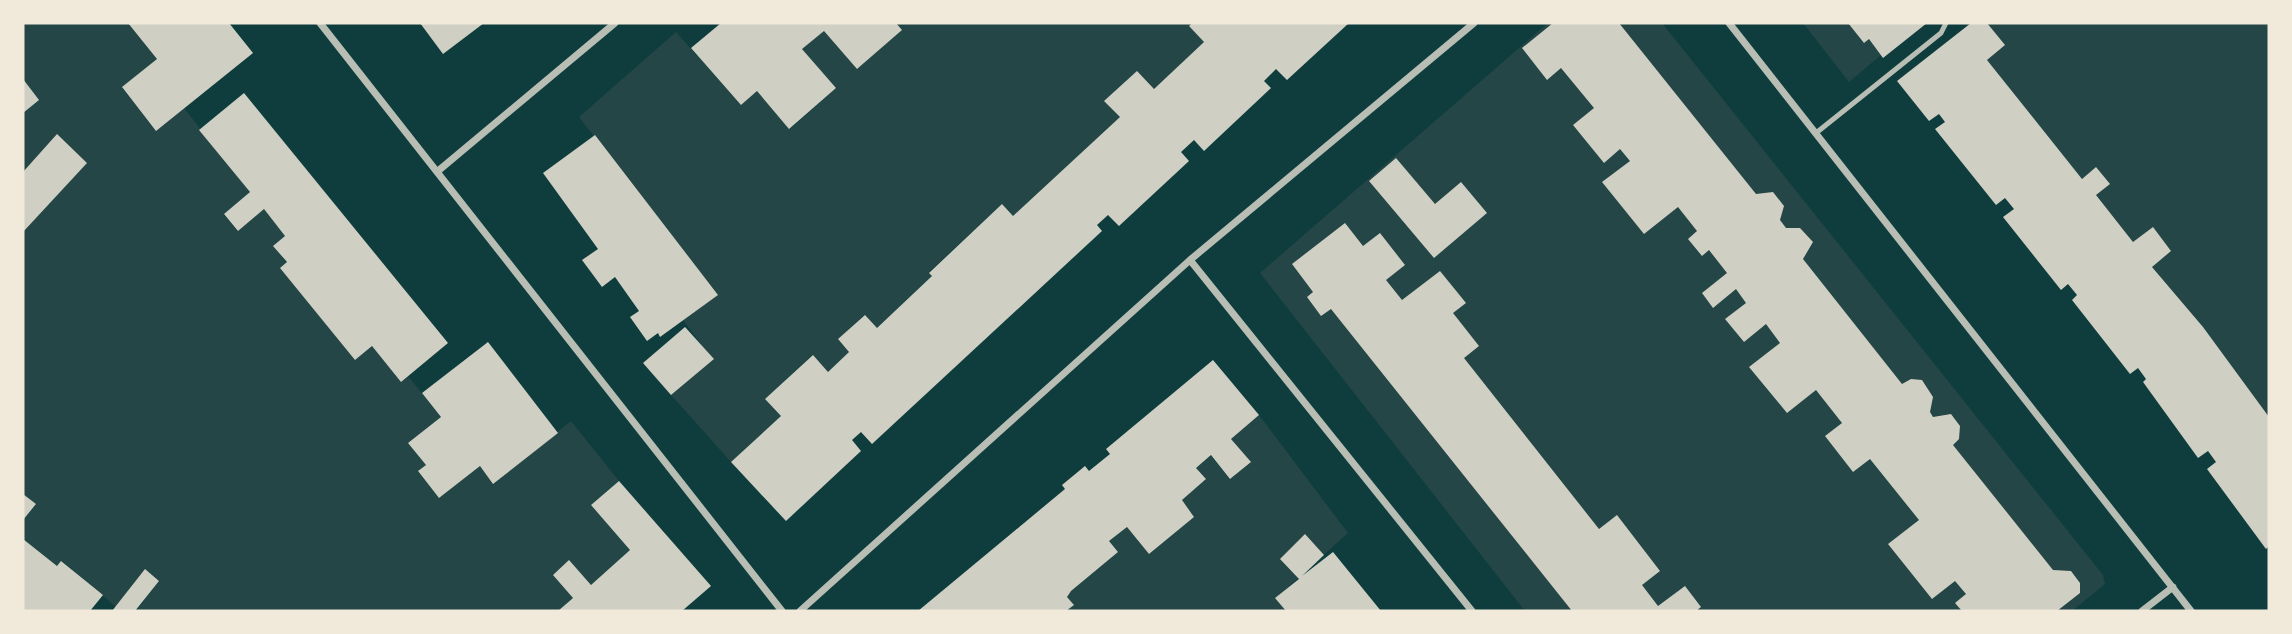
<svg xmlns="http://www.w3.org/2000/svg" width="2292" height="634" viewBox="0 0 2292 634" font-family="Lato,sans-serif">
	<rect width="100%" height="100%" fill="#0f3d3e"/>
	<path fill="#244646" d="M 23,23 L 129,23 L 157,59 L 122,88 L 155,130 L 184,108 L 250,192 L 224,215 L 238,231 L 264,209 L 285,236 L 274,246 L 355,360 L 372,346 L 401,382 L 408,376 L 441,417 L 408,443 L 426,465 L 418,472 L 439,498 L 480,466 L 493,484 L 571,421 L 619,481 L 591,505 L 630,550 L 591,585 L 569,561 L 573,598 L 558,611 L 136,611 L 159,581 L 146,570 L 116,607 L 62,561 L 57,566 L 23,539 L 23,520 L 36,505 L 23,494 Z
		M 896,23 L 1192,23 L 1189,26 L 1204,42 L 1154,89 L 1105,101 L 1120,117 L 1013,216 L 1002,204 L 929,272 L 932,276 L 877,328 L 864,315 L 838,339 L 849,352 L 828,372 L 812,355 L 765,399 L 781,416 L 731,462 L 671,395 L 713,360 L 683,320 L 717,295 L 579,117 L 676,32 L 741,105 L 757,91 L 790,129 L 836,88 L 802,49 L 824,31 L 857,69 L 902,30 Z
		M 1548,23 L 1662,23 L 2103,575 L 2105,584 L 2072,611 L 1525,611 L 1260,273 Z
		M 1803,23 L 1848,23 L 1864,43 L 1869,39 L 1881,55 L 1849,82 Z
		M 1987,23 L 2269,23 L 2269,417 L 2203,327 L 2152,267 L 2171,251 L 2153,228 L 2133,242 L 2096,195 L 2096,167 L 2082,179 L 1987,60 L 2004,45 Z
		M 1259,415 L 1348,533 L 1276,598 L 1286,611 L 1066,611 L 1074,605 L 1067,597 L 1071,591 L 1118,552 L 1109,541 L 1127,527 L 1149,554 L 1194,517 L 1182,500 L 1206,479 L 1196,468 L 1211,456 L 1230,479 L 1250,463 L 1231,439 Z"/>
	<path fill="#cfcfc3" d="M 128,23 L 229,23 L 253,53 L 156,131 L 122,87 L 157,59 Z
		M 420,23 L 484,23 L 443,54 Z
		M 721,23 L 896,23 L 902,30 L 857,69 L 824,31 L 802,49 L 836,88 L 789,129 L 757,91 L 741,105 L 691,48 Z
		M 1192,23 L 1349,23 L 1287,80 L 1276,69 L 1264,81 L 1271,88 L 1204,151 L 1194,140 L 1181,152 L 1189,161 L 1119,226 L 1108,215 L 1097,225 L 1102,231 L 872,444 L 861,432 L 852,440 L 861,451 L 786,521 L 731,462 L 781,416 L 765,399 L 813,355 L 828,372 L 849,352 L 838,339 L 865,315 L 877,328 L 932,276 L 929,273 L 1002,204 L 1013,216 L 1120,117 L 1104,101 L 1137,71 L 1154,89 L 1204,42 L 1189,26 Z
		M 1553,23 L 1619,23 L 1756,194 L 1773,192 L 1784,206 L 1780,220 L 1786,228 L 1800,228 L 1813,242 L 1803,259 L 1902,384 L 1911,379 L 1922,380 L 1933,397 L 1930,412 L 1933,417 L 1951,414 L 1960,426 L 1959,439 L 1953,445 L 2053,570 L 2071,571 L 2080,583 L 2080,593 L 2057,611 L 1962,611 L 1955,603 L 1966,594 L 1955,581 L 1932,599 L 1888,544 L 1919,520 L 1870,459 L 1853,472 L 1825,436 L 1842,423 L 1816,390 L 1787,413 L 1749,367 L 1780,343 L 1766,324 L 1744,342 L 1725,319 L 1746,303 L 1736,289 L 1713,308 L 1702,293 L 1727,273 L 1709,250 L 1702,256 L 1688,239 L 1697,231 L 1678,207 L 1644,234 L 1602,182 L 1630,161 L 1620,149 L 1604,163 L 1573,125 L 1594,108 L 1561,68 L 1547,80 L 1522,48 Z
		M 1848,23 L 1927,23 L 1883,58 L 1869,39 L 1864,43 Z
		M 1971,23 L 1987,23 L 2005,45 L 1987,60 L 2082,179 L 2096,167 L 2110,184 L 2096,195 L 2133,242 L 2153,227 L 2171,251 L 2152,267 L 2203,327 L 2269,417 L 2269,546 L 2266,549 L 2207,469 L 2216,462 L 2208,451 L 2198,458 L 2143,382 L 2146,379 L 2138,368 L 2130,374 L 2072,300 L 2077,295 L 2068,284 L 2061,290 L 2003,217 L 2014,209 L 2005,198 L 1996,205 L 1935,129 L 1945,122 L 1939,114 L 1929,121 L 1897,81 Z
		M 23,79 L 39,100 L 23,113 Z
		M 244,93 L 448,343 L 401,382 L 372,346 L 355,360 L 280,268 L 287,262 L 273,246 L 285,236 L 264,209 L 238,231 L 224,214 L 250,192 L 199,130 Z
		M 57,134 L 87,163 L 23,232 L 23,172 Z
		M 595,135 L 718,295 L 660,337 L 658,333 L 647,341 L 630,317 L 639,311 L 615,277 L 602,287 L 582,260 L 598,249 L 543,173 Z
		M 1396,158 L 1435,204 L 1461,182 L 1487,213 L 1434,258 L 1369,181 Z
		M 1345,223 L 1363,246 L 1380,233 L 1405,265 L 1386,280 L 1402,300 L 1440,271 L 1466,303 L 1453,313 L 1479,346 L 1464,358 L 1599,529 L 1617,515 L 1660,571 L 1642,585 L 1658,606 L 1685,586 L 1701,607 L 1696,611 L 1572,611 L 1331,309 L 1321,316 L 1307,297 L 1313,292 L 1292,264 Z
		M 685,327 L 714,359 L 671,395 L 643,363 Z
		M 488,342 L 558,433 L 493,484 L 480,466 L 439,498 L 418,471 L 426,465 L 408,443 L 441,417 L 422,393 Z
		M 1213,360 L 1259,415 L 1231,439 L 1251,462 L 1230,479 L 1211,455 L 1196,468 L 1206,479 L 1182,500 L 1194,517 L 1149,554 L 1127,527 L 1109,541 L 1118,552 L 1071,591 L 1067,597 L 1074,605 L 1066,611 L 918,611 L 1065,489 L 1062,485 L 1085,466 L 1089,471 L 1110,454 L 1106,449 Z
		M 619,481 L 711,586 L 682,611 L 558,611 L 573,598 L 553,575 L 569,560 L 591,585 L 630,550 L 591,505 Z
		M 23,494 L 36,504 L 23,520 Z
		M 1305,534 L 1324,555 L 1302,576 L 1333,552 L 1381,611 L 1286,611 L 1275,598 L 1299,579 L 1280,559 Z
		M 23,539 L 57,566 L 61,561 L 103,595 L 90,611 L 23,611 Z
		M 145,569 L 159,581 L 135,611 L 112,611 Z"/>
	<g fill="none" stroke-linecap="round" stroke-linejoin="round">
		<path stroke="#b8beb3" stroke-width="5" d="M 1816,133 L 1941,33 L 1946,23"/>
		<path stroke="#b8beb3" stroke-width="7" d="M 320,23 L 782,611
			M 1729,23 L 2191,611
			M 438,171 L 615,23
			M 1190,260 L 1472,611
			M 800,611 L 1190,260 L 1474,23
			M 2142,611 L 2173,587"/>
	</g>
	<rect width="2292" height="634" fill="none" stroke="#f1e9da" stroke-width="49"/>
</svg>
